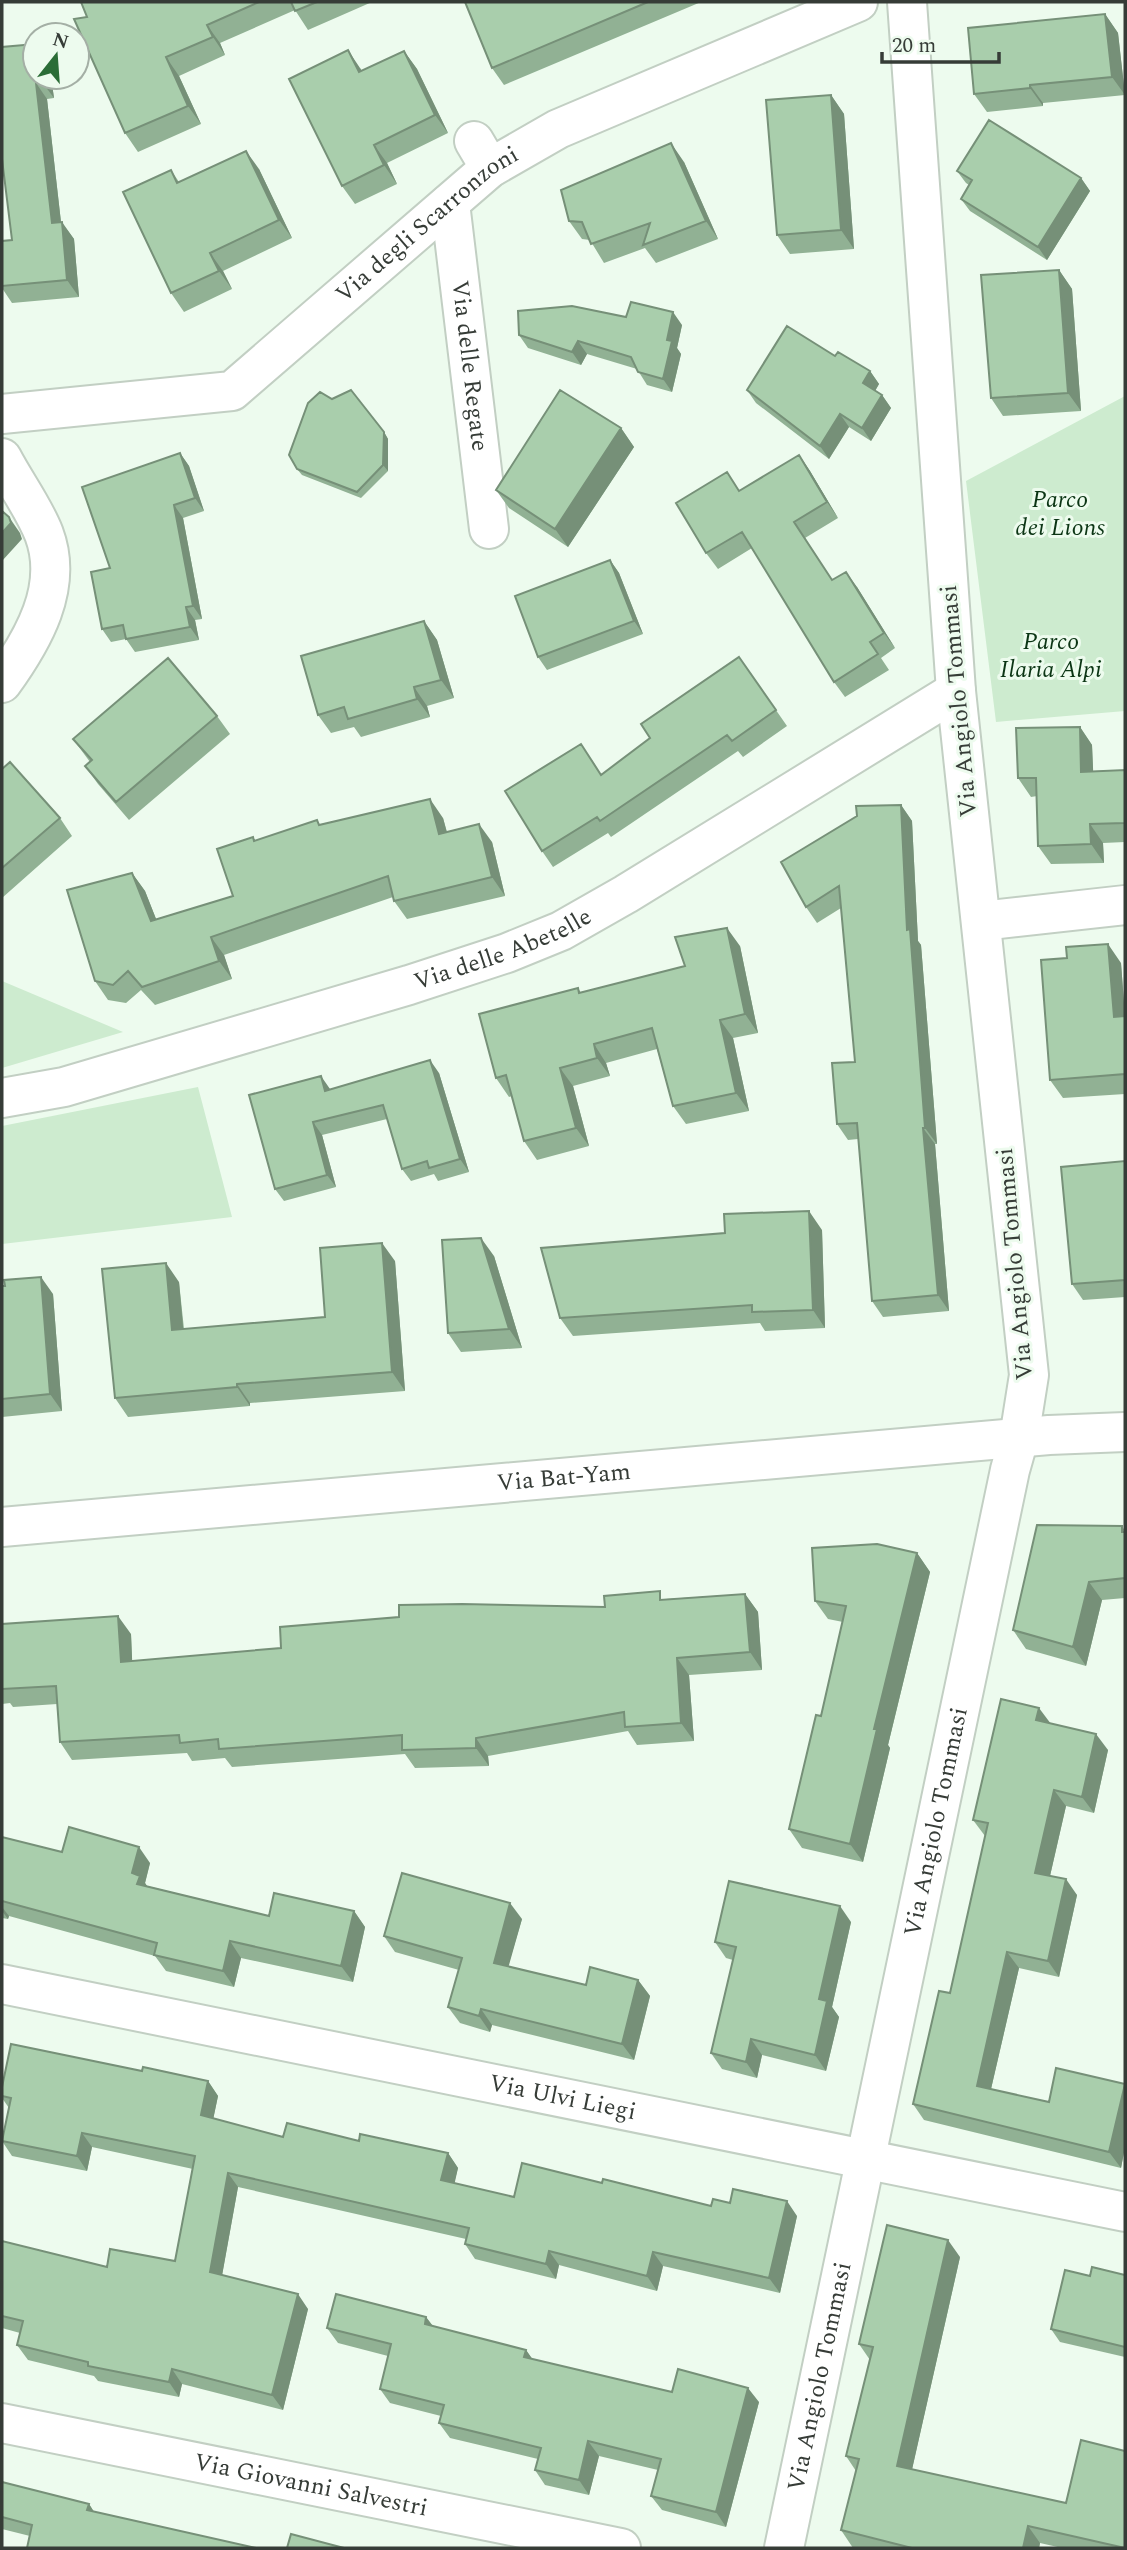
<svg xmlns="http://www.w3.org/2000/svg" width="1127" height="2550" viewBox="0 0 1127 2550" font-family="Spectral,serif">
	<rect width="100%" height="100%" fill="#edfbee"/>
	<path fill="#cdebcf" d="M 1125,396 L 1125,711 L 996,722 L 966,481 Z
		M 2,981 L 123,1032 L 2,1068 Z
		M 198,1087 L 232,1217 L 2,1244 L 2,1126 Z"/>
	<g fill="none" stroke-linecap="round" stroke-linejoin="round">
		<g stroke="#c2cfc3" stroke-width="42">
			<g id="minor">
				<path d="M 474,141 L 490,168"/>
				<path id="s1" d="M 450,203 L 489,529"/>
				<path id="s2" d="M 2,414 L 232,391 L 490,168 L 558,129 L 858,2"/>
				<path d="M 2,458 C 15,483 34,508 44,534 C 64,587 33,640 2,683"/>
				<path d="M 981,921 L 1125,905"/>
				<path id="s3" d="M 2,1098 L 64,1087 L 409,985 L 507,953 L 561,931 L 626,894 L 956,691"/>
				<path id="s4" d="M 2,1527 L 1049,1435 L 1125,1432"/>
				<path id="s5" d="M 2,1984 L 1125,2212"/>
				<path id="s6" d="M 2,2423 L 621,2548"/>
				<path id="s7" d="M 784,2548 L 1010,1470 L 1019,1438 L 1029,1375 L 956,691 L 907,2"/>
			</g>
		</g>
		<use href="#minor" stroke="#fff" stroke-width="38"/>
	</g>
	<path fill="#91b194" d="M 81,2 L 372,2 L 308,30 L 295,10 L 220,43 L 225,55 L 179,76 L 201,124 L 138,152 L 125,133 L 87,17 Z
		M 465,2 L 701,2 L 504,85 L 492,68 Z
		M 1105,14 L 1118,33 L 1125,95 L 1043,103 L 1043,106 L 987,112 L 974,94 Z
		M 2,47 L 35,77 L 51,77 L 54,98 L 47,99 L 61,222 L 74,239 L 79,297 L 12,303 L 2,288 L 2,241 L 12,240 L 4,176 L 2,177 Z
		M 404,51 L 417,69 L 448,133 L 387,163 L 397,184 L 355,204 L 342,186 L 360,68 L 362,71 Z
		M 831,95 L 844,114 L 854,249 L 790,254 L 777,235 Z
		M 684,162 L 718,239 L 656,263 L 645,248 L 604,263 L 590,240 L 582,239 L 569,221 Z
		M 259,169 L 292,238 L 223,271 L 232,289 L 184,312 L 171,293 L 171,170 L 179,182 Z
		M 957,171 L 1081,178 L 1090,191 L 1047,260 L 970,211 L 961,199 L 969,185 L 966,183 Z
		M 1059,270 L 1072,289 L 1081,411 L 1003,416 L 991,398 Z
		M 626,317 L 682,325 L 677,348 L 681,354 L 672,392 L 647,385 L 637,369 L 587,354 L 581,365 L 528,348 L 519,335 Z
		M 835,356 L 870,371 L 879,384 L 875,391 L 882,395 L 891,408 L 871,441 L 849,427 L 829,459 L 756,403 L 747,390 Z
		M 621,428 L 634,447 L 568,547 L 509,508 L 496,490 Z
		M 384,432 L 388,439 L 388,471 L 361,498 L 302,475 L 297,469 Z
		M 180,453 L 189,466 L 204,511 L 183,518 L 202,619 L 195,620 L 199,640 L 135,652 L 126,639 L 111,642 L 102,629 L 110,568 Z
		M 799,455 L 810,471 L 838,518 L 805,538 L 832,580 L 857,587 L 895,648 L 881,658 L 889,670 L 845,697 L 834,682 L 752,548 L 718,569 L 706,553 L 740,491 Z
		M 610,560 L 619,573 L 643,634 L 547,670 L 538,657 Z
		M 424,621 L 437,640 L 454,698 L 427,706 L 430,717 L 361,737 L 354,727 L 331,733 L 318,715 Z
		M 739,657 L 787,726 L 743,757 L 738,751 L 611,837 L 608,833 L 553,867 L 542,851 L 592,760 L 601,775 L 650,738 Z
		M 217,716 L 230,734 L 129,820 L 98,784 L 85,766 L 90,762 L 73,739 Z
		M 1080,727 L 1092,745 L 1093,771 L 1125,770 L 1125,842 L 1103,843 L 1104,863 L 1051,864 L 1038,846 L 1037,796 L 1031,797 L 1018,778 Z
		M 2,769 L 60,818 L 72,836 L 2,898 Z
		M 901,805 L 912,821 L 918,941 L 921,945 L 937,1144 L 935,1144 L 949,1311 L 883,1317 L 872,1301 L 858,1139 L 848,1140 L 837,1124 L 855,1062 L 841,908 L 817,923 L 806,907 Z
		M 443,818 L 447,832 L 492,842 L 505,896 L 407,919 L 394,901 L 393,897 L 224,955 L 232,979 L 155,1005 L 141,990 L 126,1003 L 108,1000 L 95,981 L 132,873 L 145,891 L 156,919 L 233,896 L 253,837 L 255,841 L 321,824 Z
		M 740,946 L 758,1033 L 733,1038 L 749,1111 L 686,1124 L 673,1106 L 657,1049 L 606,1063 L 610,1076 L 573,1086 L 589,1146 L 537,1160 L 524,1141 L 512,1096 L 509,1097 L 496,1078 L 578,988 L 581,993 L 685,966 Z
		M 1121,963 L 1125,1016 L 1125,1094 L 1063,1098 L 1050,1080 Z
		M 439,1073 L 469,1172 L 438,1181 L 434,1174 L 411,1181 L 402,1169 L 387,1119 L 322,1135 L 336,1187 L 284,1201 L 275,1189 L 330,1090 Z
		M 1125,1161 L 1125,1297 L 1083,1300 L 1072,1284 Z
		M 822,1230 L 825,1328 L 765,1331 L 760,1323 L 573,1336 L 560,1318 Z
		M 494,1256 L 522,1348 L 461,1352 L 448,1333 Z
		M 395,1261 L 405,1391 L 250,1403 L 250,1406 L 128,1417 L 115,1398 L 179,1282 L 184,1329 L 325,1317 Z
		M 2,1286 L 53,1294 L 62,1411 L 2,1417 Z
		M 1122,1526 L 1125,1531 L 1125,1598 L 1102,1600 L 1086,1666 L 1026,1649 L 1013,1630 Z
		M 917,1553 L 930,1572 L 888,1745 L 890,1748 L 863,1862 L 802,1848 L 789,1829 L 821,1716 L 843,1622 L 828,1619 L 815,1601 Z
		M 745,1594 L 758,1612 L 762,1670 L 689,1675 L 694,1741 L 637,1745 L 628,1731 L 488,1756 L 489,1766 L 415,1768 L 405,1754 L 232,1767 L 225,1758 L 192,1761 L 187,1753 L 72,1760 L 60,1742 L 57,1704 L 13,1707 L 10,1703 L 2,1704 L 2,1624 L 131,1634 L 132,1661 L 281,1648 L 666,1599 Z
		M 1050,1723 L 1108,1750 L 1094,1813 L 1066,1806 L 1050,1876 L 1077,1895 L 1059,1977 L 1019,1968 L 991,2089 L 1049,2102 L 1125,2084 L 1125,2147 L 1121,2168 L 924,2120 L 913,2104 L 950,1993 L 985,1836 L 973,1820 Z
		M 2,1837 L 62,1852 L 150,1863 L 145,1883 L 147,1886 L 269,1916 L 354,1911 L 365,1927 L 353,1982 L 241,1958 L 234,1987 L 166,1971 L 155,1956 L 9,1916 L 8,1919 L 2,1918 Z
		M 522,1919 L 508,1966 L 586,1985 L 638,1980 L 650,1996 L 634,2060 L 492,2025 L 490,2032 L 460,2023 L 448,2007 L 459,1970 L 395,1952 L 384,1936 Z
		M 851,1922 L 832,2007 L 839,2017 L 826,2071 L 762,2055 L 757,2078 L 722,2069 L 711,2053 L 733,1960 L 726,1958 L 715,1942 Z
		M 142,2071 L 208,2081 L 218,2096 L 213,2119 L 283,2137 L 359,2141 L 448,2153 L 458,2168 L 454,2183 L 514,2197 L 602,2183 L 711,2206 L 797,2216 L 780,2293 L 663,2266 L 657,2291 L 559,2265 L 556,2279 L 475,2259 L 465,2244 L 466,2239 L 238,2187 L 222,2275 L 308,2309 L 283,2410 L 182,2384 L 179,2397 L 98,2381 L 94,2376 L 28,2360 L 17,2345 L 20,2333 L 2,2328 L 2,2241 L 107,2267 L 175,2261 L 193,2169 L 92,2147 L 87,2171 L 12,2156 L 2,2141 L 9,2108 L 2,2098 L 2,2087 Z
		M 960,2257 L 912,2469 L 1125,2548 L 1062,2548 L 1040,2543 L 1039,2548 L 853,2548 L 841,2530 L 856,2471 L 846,2456 L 870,2360 L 859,2344 Z
		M 1125,2275 L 1125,2357 L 1060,2342 L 1051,2329 L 1090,2276 Z
		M 426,2317 L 433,2326 L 526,2350 L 532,2359 L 672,2392 L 759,2402 L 726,2527 L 662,2510 L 651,2496 L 658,2470 L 599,2456 L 589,2495 L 545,2485 L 535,2470 L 538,2459 L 450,2438 L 439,2423 L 441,2416 L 390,2403 L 380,2389 L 388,2356 L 338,2343 L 327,2328 Z
		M 2,2482 L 89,2504 L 94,2512 L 30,2536 L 2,2529 Z"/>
	<path fill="#769078" d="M 1105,14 L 1118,33 L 1125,95 L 1112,77 Z
		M 207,25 L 220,43 L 225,55 L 213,37 Z
		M 348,50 L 360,68 L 372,91 L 359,72 Z
		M 404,51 L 417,69 L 448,133 L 435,115 Z
		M 166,57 L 179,76 L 201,124 L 188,106 Z
		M 41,77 L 51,77 L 54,98 L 42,82 Z
		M 36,83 L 47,99 L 63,240 L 52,223 Z
		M 1030,85 L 1043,103 L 1043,106 L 1030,88 Z
		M 831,95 L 844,114 L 854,249 L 841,230 Z
		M 671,143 L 684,162 L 718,239 L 706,221 Z
		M 374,145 L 387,163 L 397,184 L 384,165 Z
		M 246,151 L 259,169 L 292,238 L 279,220 Z
		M 1081,178 L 1090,191 L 1047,260 L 1038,247 Z
		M 62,222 L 74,239 L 79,297 L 67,280 Z
		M 210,253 L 223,271 L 232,289 L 219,271 Z
		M 1059,270 L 1072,289 L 1081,411 L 1068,393 Z
		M 673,312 L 682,325 L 677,348 L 681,354 L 672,392 L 663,379 L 667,340 Z
		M 578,341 L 587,354 L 581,365 L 572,352 Z
		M 870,371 L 879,384 L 872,396 L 863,383 Z
		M 882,395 L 891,408 L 871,441 L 862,428 Z
		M 840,414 L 849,427 L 829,459 L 820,446 Z
		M 621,428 L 634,447 L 568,547 L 555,529 Z
		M 384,432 L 388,439 L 388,471 L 383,465 Z
		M 180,453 L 189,466 L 204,511 L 195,498 Z
		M 799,455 L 810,471 L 838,518 L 827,502 Z
		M 174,505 L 183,518 L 202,619 L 193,606 Z
		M 9,517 L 20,533 L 22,539 L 2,561 L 2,533 Z
		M 610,560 L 619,573 L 643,634 L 634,621 Z
		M 846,572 L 857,587 L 895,648 L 884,633 Z
		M 186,607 L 195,620 L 199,640 L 190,627 Z
		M 424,621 L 437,640 L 454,698 L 441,680 Z
		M 414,687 L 427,706 L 430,717 L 417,699 Z
		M 1080,727 L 1092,745 L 1094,790 L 1081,772 Z
		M 430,799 L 443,818 L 452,852 L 439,834 Z
		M 901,805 L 912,821 L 918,941 L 921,945 L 937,1144 L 925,1128 L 907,930 Z
		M 479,824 L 492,842 L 505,896 L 492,877 Z
		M 1090,824 L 1103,843 L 1104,863 L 1091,844 Z
		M 132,873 L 145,891 L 164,939 L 151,921 Z
		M 727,928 L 740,946 L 758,1033 L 745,1014 Z
		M 211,937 L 224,955 L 232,979 L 219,961 Z
		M 1108,944 L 1121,963 L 1125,1017 L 1114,1017 Z
		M 720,1020 L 733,1038 L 749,1111 L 736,1093 Z
		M 594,1044 L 606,1063 L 610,1076 L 597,1058 Z
		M 430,1060 L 439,1073 L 469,1172 L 460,1159 Z
		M 560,1068 L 573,1086 L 589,1146 L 576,1128 Z
		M 321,1076 L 330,1089 L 334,1104 L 325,1091 Z
		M 313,1122 L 322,1135 L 336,1187 L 327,1175 Z
		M 923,1128 L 935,1144 L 949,1311 L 938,1295 Z
		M 809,1211 L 822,1230 L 825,1328 L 813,1310 Z
		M 481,1238 L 494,1256 L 522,1348 L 509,1329 Z
		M 382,1243 L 395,1261 L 405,1391 L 392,1372 Z
		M 166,1263 L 179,1282 L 185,1349 L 172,1330 Z
		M 41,1277 L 53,1294 L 62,1411 L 50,1394 Z
		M 237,1384 L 250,1403 L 250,1406 L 237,1387 Z
		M 917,1553 L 930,1572 L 888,1745 L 890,1748 L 863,1862 L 850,1844 L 874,1729 Z
		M 1089,1582 L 1102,1600 L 1086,1666 L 1073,1647 Z
		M 745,1594 L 758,1612 L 762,1670 L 750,1652 Z
		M 118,1616 L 131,1634 L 133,1680 L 121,1662 Z
		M 677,1658 L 689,1675 L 694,1741 L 681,1723 Z
		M 1039,1708 L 1051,1724 L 1036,1720 Z
		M 1096,1734 L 1108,1750 L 1094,1813 L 1082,1797 Z
		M 476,1738 L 488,1756 L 489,1766 L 476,1748 Z
		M 1054,1790 L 1066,1806 L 1047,1889 L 1035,1873 Z
		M 139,1847 L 150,1863 L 145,1883 L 151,1892 L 137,1884 L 132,1873 Z
		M 1066,1879 L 1077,1895 L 1059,1977 L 1048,1961 Z
		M 510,1903 L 522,1919 L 505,1979 L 494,1963 Z
		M 840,1906 L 851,1922 L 832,2007 L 839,2017 L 826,2071 L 815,2055 L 819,1999 Z
		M 2,1907 L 9,1916 L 8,1919 L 2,1911 Z
		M 354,1911 L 365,1927 L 353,1982 L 341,1966 Z
		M 230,1941 L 241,1958 L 234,1987 L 223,1971 Z
		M 1007,1952 L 1019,1968 L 988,2102 L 977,2086 Z
		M 638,1980 L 650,1996 L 634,2060 L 622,2044 Z
		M 481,2009 L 492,2025 L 490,2032 L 479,2016 Z
		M 751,2039 L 762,2055 L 757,2078 L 746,2062 Z
		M 208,2081 L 218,2096 L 211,2130 L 201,2115 Z
		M 1125,2084 L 1125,2147 L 1121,2168 L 1109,2152 Z
		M 82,2133 L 92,2147 L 87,2171 L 77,2156 Z
		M 448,2153 L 458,2168 L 452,2195 L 441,2180 Z
		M 228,2173 L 238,2187 L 220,2287 L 210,2272 Z
		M 787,2201 L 797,2216 L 780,2293 L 769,2278 Z
		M 948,2240 L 960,2257 L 909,2483 L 897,2466 Z
		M 549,2251 L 559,2265 L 556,2279 L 546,2264 Z
		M 653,2252 L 663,2266 L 657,2291 L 647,2276 Z
		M 298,2294 L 308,2309 L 283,2410 L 272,2395 Z
		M 426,2317 L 437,2332 L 425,2324 Z
		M 526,2350 L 536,2364 L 524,2357 Z
		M 172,2369 L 182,2384 L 179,2397 L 169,2382 Z
		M 748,2388 L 759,2402 L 726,2527 L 716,2512 Z
		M 588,2441 L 599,2456 L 589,2495 L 579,2480 Z
		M 89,2504 L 98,2518 L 87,2510 Z
		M 1028,2526 L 1040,2543 L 1039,2548 L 1023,2548 Z"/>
	<path fill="#a9ceac" stroke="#769078" stroke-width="2" d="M 81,2 L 259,2 L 207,25 L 213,37 L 166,57 L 188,106 L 125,133 L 74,19 L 87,17 Z
		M 291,2 L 317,2 L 295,11 Z
		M 465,2 L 648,2 L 492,68 Z
		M 1105,14 L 1112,77 L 1030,85 L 1030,88 L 974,94 L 968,28 Z
		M 35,44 L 35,77 L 41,77 L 42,82 L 36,83 L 52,223 L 62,222 L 67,280 L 2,286 L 2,241 L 12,240 L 2,159 L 2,47 Z
		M 348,50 L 359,72 L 404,51 L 435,115 L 374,145 L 384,165 L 342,186 L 289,79 Z
		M 831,95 L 841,230 L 777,235 L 766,100 Z
		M 989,120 L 1081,178 L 1038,247 L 961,199 L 972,180 L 957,171 Z
		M 671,143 L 706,221 L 643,245 L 650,223 L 591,244 L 582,222 L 569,221 L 561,190 Z
		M 246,151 L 279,220 L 210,253 L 219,271 L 171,293 L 123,192 L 171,170 L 177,183 Z
		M 1059,270 L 1068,393 L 991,398 L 981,275 Z
		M 631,302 L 673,312 L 667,340 L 672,341 L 663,379 L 638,372 L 631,357 L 578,341 L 572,352 L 519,335 L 518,311 L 572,306 L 626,317 Z
		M 787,326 L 835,356 L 838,352 L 870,371 L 863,383 L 882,395 L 862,428 L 840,414 L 820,446 L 747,390 Z
		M 351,390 L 384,432 L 383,465 L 357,492 L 297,469 L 289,455 L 308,403 L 320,392 L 332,399 Z
		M 560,390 L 621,428 L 555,529 L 496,490 Z
		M 180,453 L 195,498 L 174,505 L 193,606 L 186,607 L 190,627 L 126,639 L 123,625 L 102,629 L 91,572 L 110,568 L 82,487 Z
		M 799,455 L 827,502 L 794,522 L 832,580 L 846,572 L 884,633 L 870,642 L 878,654 L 834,682 L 742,532 L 706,553 L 676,503 L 727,472 L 739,491 Z
		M 2,511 L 9,517 L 11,523 L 2,533 Z
		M 610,560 L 634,621 L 538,657 L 515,596 Z
		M 424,621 L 441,680 L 414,687 L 417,699 L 348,719 L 344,707 L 318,715 L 301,656 Z
		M 739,657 L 776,710 L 732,741 L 727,735 L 600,821 L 597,817 L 542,851 L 505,791 L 581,744 L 601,775 L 650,738 L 641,724 Z
		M 168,658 L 217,716 L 116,802 L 85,766 L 92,760 L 73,739 Z
		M 1080,727 L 1081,772 L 1125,770 L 1125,823 L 1090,824 L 1091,844 L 1038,846 L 1036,778 L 1018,778 L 1016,728 Z
		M 10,762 L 60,818 L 2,868 L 2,769 Z
		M 430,799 L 439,834 L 479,824 L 492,877 L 394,901 L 388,876 L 211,937 L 219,961 L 142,987 L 128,971 L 113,985 L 95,981 L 67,890 L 132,873 L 151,921 L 233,896 L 217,849 L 253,837 L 254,841 L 317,820 L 319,825 Z
		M 901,805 L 907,930 L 910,929 L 925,1128 L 923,1128 L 938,1295 L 872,1301 L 857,1123 L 837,1124 L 832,1063 L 855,1062 L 839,886 L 806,907 L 781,862 L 857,816 L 856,806 Z
		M 727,928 L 745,1014 L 720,1020 L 736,1093 L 673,1106 L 652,1028 L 594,1044 L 597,1058 L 560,1068 L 576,1128 L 524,1141 L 506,1075 L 496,1078 L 479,1014 L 578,988 L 579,993 L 685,966 L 675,937 Z
		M 1108,944 L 1114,1017 L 1125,1016 L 1125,1074 L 1050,1080 L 1041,960 L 1067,958 L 1066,947 Z
		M 430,1060 L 460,1159 L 429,1168 L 427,1161 L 402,1169 L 383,1105 L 313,1122 L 327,1175 L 275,1189 L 249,1095 L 321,1076 L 325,1091 Z
		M 1125,1161 L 1125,1280 L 1072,1284 L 1061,1167 Z
		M 809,1211 L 813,1310 L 752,1312 L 752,1305 L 560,1318 L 541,1248 L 725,1233 L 724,1214 Z
		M 481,1238 L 509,1329 L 448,1333 L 442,1240 Z
		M 382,1243 L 392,1372 L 237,1384 L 237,1387 L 115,1398 L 102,1269 L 166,1263 L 172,1330 L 325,1317 L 320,1248 Z
		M 41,1277 L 50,1394 L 2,1399 L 2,1286 L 5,1286 L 4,1280 Z
		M 1037,1525 L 1122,1526 L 1122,1532 L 1125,1532 L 1125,1578 L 1089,1582 L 1073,1647 L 1013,1630 Z
		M 877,1544 L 917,1553 L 874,1729 L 877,1729 L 850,1844 L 789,1829 L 816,1715 L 821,1716 L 846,1606 L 815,1601 L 812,1548 Z
		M 660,1591 L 660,1600 L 745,1594 L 750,1652 L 677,1658 L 681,1723 L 625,1727 L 624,1712 L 476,1738 L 476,1748 L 402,1750 L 402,1735 L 219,1749 L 218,1739 L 180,1743 L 179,1735 L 60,1742 L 56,1686 L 2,1689 L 2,1624 L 118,1616 L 121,1662 L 281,1648 L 280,1627 L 399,1617 L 399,1605 L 462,1604 L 605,1607 L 604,1596 Z
		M 1001,1699 L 1039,1708 L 1036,1720 L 1096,1734 L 1082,1797 L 1054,1790 L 1035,1873 L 1066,1879 L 1048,1961 L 1007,1952 L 977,2086 L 1049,2102 L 1056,2068 L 1125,2084 L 1109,2152 L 913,2104 L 939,1991 L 950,1993 L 988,1823 L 973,1820 Z
		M 69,1827 L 139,1847 L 132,1873 L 140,1876 L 137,1884 L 269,1916 L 274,1893 L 354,1911 L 341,1966 L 230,1941 L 223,1971 L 154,1955 L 157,1943 L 2,1901 L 2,1837 L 62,1852 Z
		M 402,1873 L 510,1903 L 494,1963 L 586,1985 L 590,1967 L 638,1980 L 622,2044 L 481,2009 L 479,2016 L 448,2007 L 462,1958 L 384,1936 Z
		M 729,1881 L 840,1906 L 819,1999 L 827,2001 L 815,2055 L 751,2039 L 746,2062 L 711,2053 L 736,1947 L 715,1942 Z
		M 11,2044 L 142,2071 L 143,2067 L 208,2081 L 201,2115 L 283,2137 L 287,2123 L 359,2141 L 360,2134 L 448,2153 L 441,2180 L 514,2197 L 522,2163 L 602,2183 L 603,2179 L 711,2206 L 713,2199 L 730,2203 L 733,2189 L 787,2201 L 769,2278 L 653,2252 L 647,2276 L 549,2251 L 546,2264 L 465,2244 L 469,2228 L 228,2173 L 210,2272 L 298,2294 L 272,2395 L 172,2369 L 169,2382 L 88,2366 L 88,2362 L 17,2345 L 23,2321 L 2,2316 L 2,2241 L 107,2267 L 110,2249 L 175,2261 L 195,2156 L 82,2133 L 77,2156 L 2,2141 L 11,2098 L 2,2096 L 2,2087 Z
		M 887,2225 L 948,2240 L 897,2466 L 1066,2503 L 1081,2440 L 1125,2451 L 1125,2548 L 1028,2526 L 1023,2548 L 912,2548 L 841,2530 L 859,2459 L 846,2456 L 873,2347 L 859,2344 Z
		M 1092,2267 L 1125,2275 L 1125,2347 L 1051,2329 L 1065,2270 L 1090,2276 Z
		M 336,2294 L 426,2317 L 425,2324 L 526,2350 L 524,2357 L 672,2392 L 678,2369 L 748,2388 L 716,2512 L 651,2496 L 661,2459 L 588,2441 L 579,2480 L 535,2470 L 541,2448 L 439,2423 L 444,2405 L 380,2389 L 391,2344 L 327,2328 Z
		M 2,2482 L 89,2504 L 87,2510 L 256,2548 L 27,2548 L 32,2525 L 2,2517 Z
		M 291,2534 L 344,2548 L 287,2548 Z"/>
	<g text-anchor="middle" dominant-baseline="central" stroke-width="6" stroke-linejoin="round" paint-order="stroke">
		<g font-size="24" fill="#363c37" stroke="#edfbee">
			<text stroke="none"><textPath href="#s2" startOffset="488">Via degli Scarronzoni</textPath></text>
			<text stroke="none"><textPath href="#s1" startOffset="164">Via delle Regate</textPath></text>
			<text transform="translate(959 701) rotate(-95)">Via Angiolo Tommasi</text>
			<text stroke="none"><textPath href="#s3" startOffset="523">Via delle Abetelle</textPath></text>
			<text transform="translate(1015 1264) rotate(-95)">Via Angiolo Tommasi</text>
			<text stroke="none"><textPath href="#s4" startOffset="564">Via Bat-Yam</textPath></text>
			<text stroke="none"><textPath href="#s7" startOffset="742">Via Angiolo Tommasi</textPath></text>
			<text stroke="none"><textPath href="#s5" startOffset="572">Via Ulvi Liegi</textPath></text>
			<text stroke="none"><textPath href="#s7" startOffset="175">Via Angiolo Tommasi</textPath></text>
			<text stroke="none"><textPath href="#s6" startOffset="315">Via Giovanni Salvestri</textPath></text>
		</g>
		<g font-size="24" font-style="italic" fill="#0b3514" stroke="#edfbee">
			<text x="1060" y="500">Parco<tspan x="1060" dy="28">dei Lions</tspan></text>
			<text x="1051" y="642">Parco<tspan x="1051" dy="28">Ilaria Alpi</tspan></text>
		</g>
	</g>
	<rect width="1127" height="2550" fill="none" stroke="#363c37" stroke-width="7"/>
	<g transform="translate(56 56) rotate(17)"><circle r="33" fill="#edfbee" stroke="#a4afa5" stroke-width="2"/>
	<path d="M0-5L12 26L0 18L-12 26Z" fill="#2b6d37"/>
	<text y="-10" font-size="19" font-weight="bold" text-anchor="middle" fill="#363c37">N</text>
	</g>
	<path d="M882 52v10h117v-10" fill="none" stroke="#363c37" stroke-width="3.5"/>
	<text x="892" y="52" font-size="21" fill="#363c37" stroke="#edfbee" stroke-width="5" paint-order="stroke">20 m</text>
</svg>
